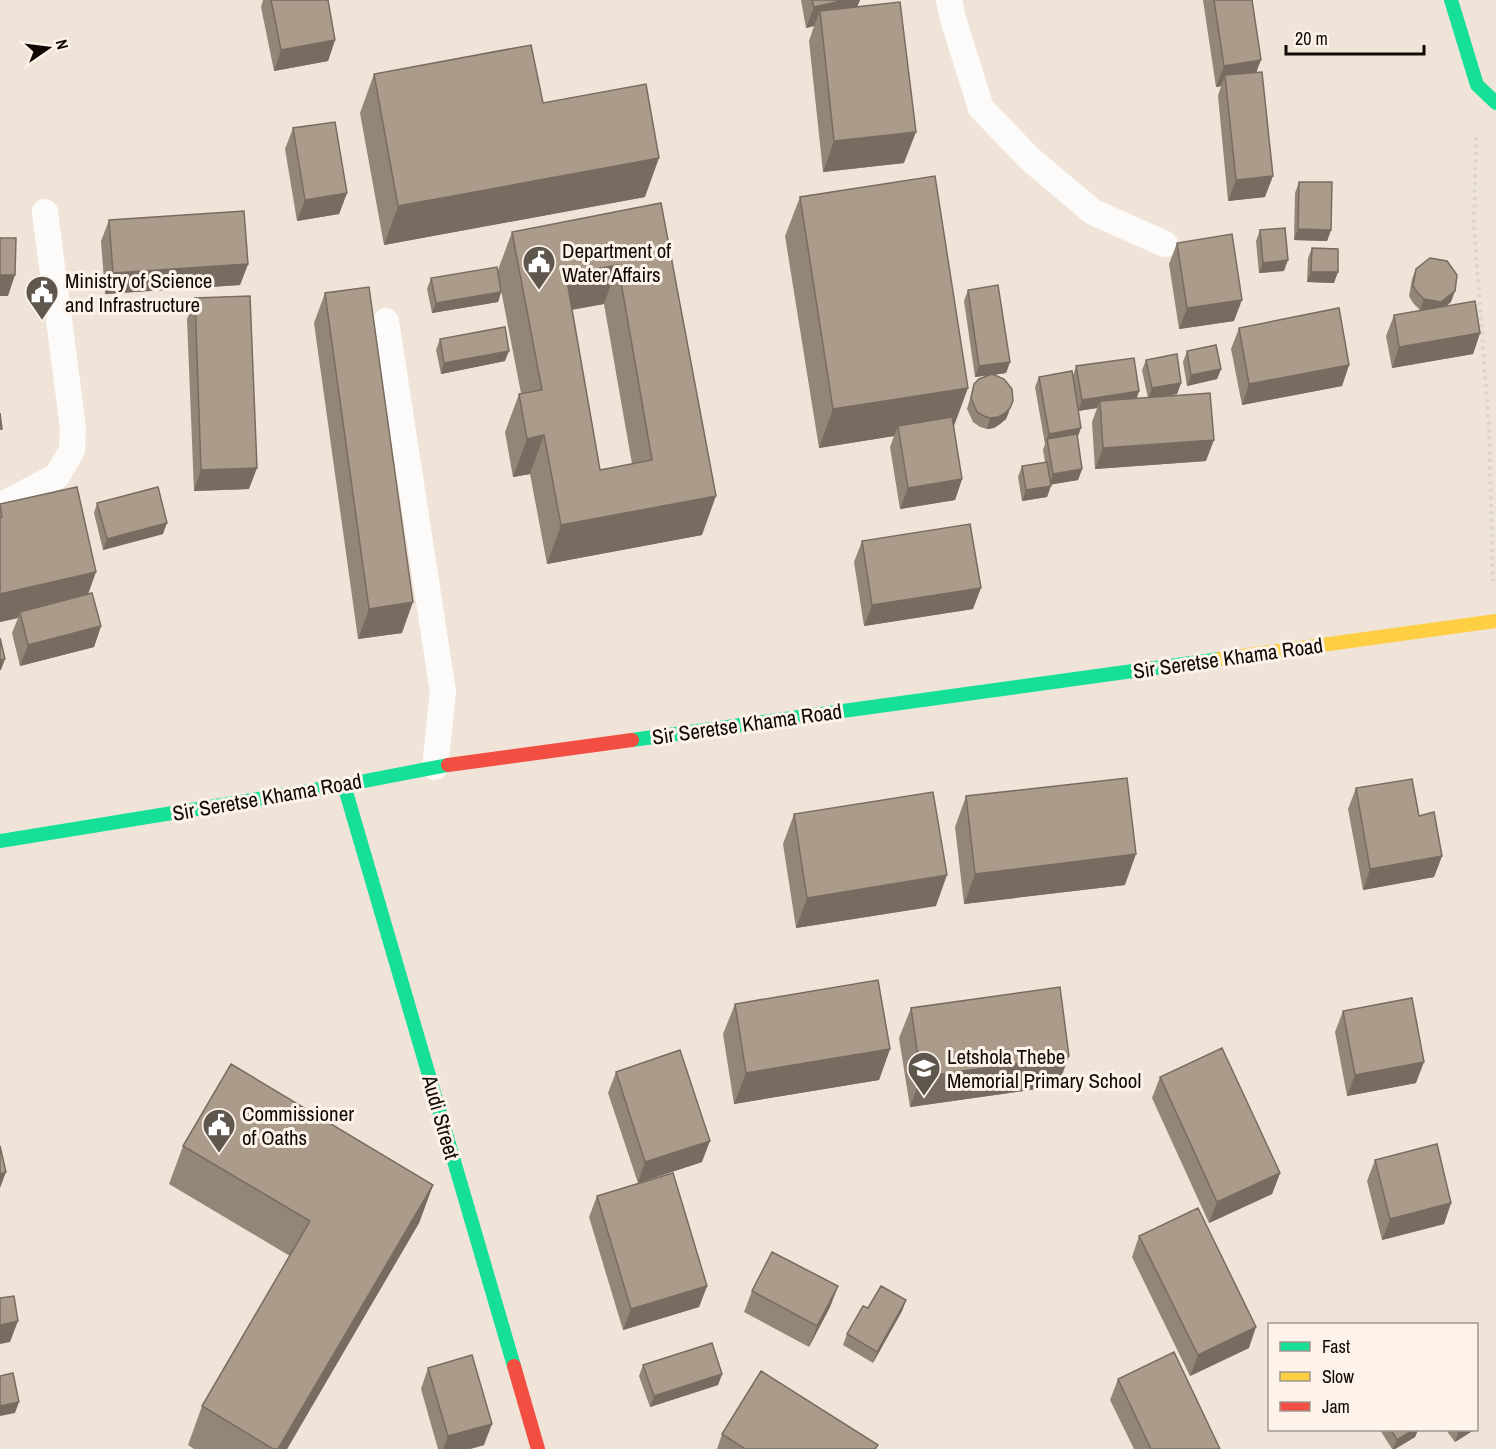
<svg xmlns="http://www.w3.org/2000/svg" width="1496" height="1449" viewBox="0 0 1496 1449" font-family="'Archivo Narrow',sans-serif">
	<rect width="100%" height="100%" fill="#f0e4d8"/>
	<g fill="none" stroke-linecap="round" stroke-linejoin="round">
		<path stroke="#d9d5d1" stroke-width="4" stroke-dasharray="3 4.5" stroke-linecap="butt" d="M 1476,137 L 1474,227 L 1489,429 L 1493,581"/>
		<path stroke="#fdfbf9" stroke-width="26" d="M 949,0 L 953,19 L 981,108 L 1030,159 L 1093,212 L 1165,244
			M 386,321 L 443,692 L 435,767
			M 0,506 L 57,476 L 72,450 L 73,428 L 45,212"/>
		<path stroke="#16e098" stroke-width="14" d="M 1451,0 L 1477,85 L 1496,103
			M 632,740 L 1220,659
			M 344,785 L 514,1366
			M 0,841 L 344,785 L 448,765"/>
		<path stroke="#ffcf43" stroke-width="14" d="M 1220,659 L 1496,621"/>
		<path stroke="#f24e42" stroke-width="14" d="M 448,765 L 632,740
			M 514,1366 L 538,1449"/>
	</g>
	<path fill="#938577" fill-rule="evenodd" d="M 263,0 L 328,0 L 335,40 L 328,61 L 274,71 L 261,7 Z
		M 801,0 L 860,0 L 857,7 L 904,163 L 823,172 L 809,41 L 814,26 L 806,28 Z
		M 1203,0 L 1252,0 L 1265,197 L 1228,201 L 1218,96 L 1221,86 L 1216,87 Z
		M 374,74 L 543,103 L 645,197 L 384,245 L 360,113 Z
		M 293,128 L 347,193 L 339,214 L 297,221 L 285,149 Z
		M 1299,182 L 1331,230 L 1327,241 L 1294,240 L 1295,193 Z
		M 800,197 L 954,426 L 962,479 L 955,500 L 900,509 L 890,447 L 894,436 L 819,448 L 785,236 Z
		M 661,203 L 702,535 L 547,564 L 530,474 L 513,477 L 505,432 L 519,394 L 521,393 L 500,285 L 501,292 L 498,302 L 432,313 L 427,289 L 431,278 L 498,270 L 512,232 ZM 604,304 L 632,464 L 600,470 L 572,310 Z
		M 109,220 L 248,264 L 240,285 L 105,294 L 101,241 Z
		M 1260,230 L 1284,271 L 1259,273 L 1256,241 Z
		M 1177,243 L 1234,321 L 1179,329 L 1169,264 Z
		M 1312,248 L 1334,283 L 1307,282 L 1308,258 Z
		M 1416,269 L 1451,302 L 1446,306 L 1480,333 L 1473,354 L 1392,368 L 1386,336 L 1394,315 L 1420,310 L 1413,303 L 1409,296 L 1412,279 Z
		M 968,290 L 1010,362 L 1006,373 L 994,375 L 1009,412 L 1006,419 L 1000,424 L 994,428 L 987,429 L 980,427 L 973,422 L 967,409 L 974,384 L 989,375 L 975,377 L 964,301 Z
		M 325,293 L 402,633 L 358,639 L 314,323 Z
		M 195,298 L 249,489 L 194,491 L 187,319 Z
		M 1239,328 L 1349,365 L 1342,386 L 1242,405 L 1231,349 Z
		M 440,339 L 505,361 L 441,374 L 436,350 Z
		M 1187,351 L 1221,369 L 1217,379 L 1187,386 L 1183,362 Z
		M 1146,360 L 1181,383 L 1177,394 L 1161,397 L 1206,461 L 1095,469 L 1092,422 L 1097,408 L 1078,411 L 1077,438 L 1082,469 L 1078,480 L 1051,484 L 1047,497 L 1022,501 L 1018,477 L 1022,466 L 1045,462 L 1043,450 L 1045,444 L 1035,387 L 1039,377 L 1073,376 L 1076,366 L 1139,391 L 1137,398 L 1148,398 L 1142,370 Z
		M 97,503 L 163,534 L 103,550 L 94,513 Z
		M 0,504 L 88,594 L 101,626 L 94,647 L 20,666 L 12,633 L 18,618 L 0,622 Z
		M 862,541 L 973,609 L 864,626 L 854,562 Z
		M 1356,788 L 1419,816 L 1442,856 L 1434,877 L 1363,890 L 1348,809 Z
		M 966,796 L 1125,885 L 964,904 L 955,827 Z
		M 794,814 L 936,906 L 796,928 L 783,844 Z
		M 735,1004 L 890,1049 L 879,1080 L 734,1104 L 723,1034 Z
		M 911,1008 L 1058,1086 L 910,1107 L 899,1038 Z
		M 1343,1011 L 1416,1083 L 1347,1096 L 1335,1032 Z
		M 616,1072 L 702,1162 L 638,1183 L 608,1093 Z
		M 1160,1077 L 1280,1173 L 1272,1194 L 1209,1223 L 1152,1098 Z
		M 183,1146 L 433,1185 L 419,1223 L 287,1449 L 194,1449 L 188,1445 L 202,1406 L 290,1256 L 169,1184 Z
		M 1375,1160 L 1451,1203 L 1444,1224 L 1382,1240 L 1367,1181 Z
		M 597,1196 L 707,1286 L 699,1307 L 623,1330 L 589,1217 Z
		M 1139,1236 L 1249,1348 L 1190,1376 L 1132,1257 Z
		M 838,1286 L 830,1307 L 809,1347 L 744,1312 L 752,1291 Z
		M 906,1300 L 902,1311 L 873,1363 L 843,1345 L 847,1334 L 868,1308 Z
		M 643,1365 L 722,1374 L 718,1385 L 650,1407 L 639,1376 Z
		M 428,1368 L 484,1445 L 470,1449 L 438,1449 L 421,1389 Z
		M 1118,1379 L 1220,1449 L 1134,1449 L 1110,1400 Z
		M 1380,1430 L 1418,1430 L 1415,1437 L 1395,1449 L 1392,1449 Z
		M 1446,1430 L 1474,1430 L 1455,1442 Z
		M 722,1434 L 878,1445 L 876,1449 L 717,1449 Z"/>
	<path fill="#786c61" d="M 845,0 L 860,0 L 853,17 L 820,11 L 814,26 L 806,28 L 814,7 Z
		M 335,40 L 328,61 L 274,71 L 281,50 Z
		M 1261,60 L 1253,81 L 1225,75 L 1221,86 L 1216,87 L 1224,66 Z
		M 916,132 L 904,163 L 823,172 L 834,141 Z
		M 659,158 L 645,197 L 384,245 L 398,206 Z
		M 1273,176 L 1265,197 L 1228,201 L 1236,180 Z
		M 347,193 L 339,214 L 297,221 L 305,200 Z
		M 1298,229 L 1331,230 L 1327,241 L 1294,240 Z
		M 1288,260 L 1284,271 L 1259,273 L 1263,263 Z
		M 248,264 L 240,285 L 105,294 L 113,273 Z
		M 618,265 L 604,304 L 552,313 L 566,275 Z
		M 1311,272 L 1338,272 L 1334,283 L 1307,282 Z
		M 0,275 L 15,275 L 8,296 L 0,296 Z
		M 1455,291 L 1451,302 L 1437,313 L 1420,310 L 1424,299 Z
		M 501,292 L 498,302 L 432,313 L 436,303 Z
		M 1242,300 L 1234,321 L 1179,329 L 1187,308 Z
		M 1480,333 L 1473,354 L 1392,368 L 1399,347 Z
		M 509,351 L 505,361 L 441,374 L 444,363 Z
		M 1010,362 L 1006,373 L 975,377 L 979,366 Z
		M 1349,365 L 1342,386 L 1242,405 L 1249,384 Z
		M 1221,369 L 1217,379 L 1187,386 L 1191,375 Z
		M 1181,383 L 1177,394 L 1148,399 L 1152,388 Z
		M 968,388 L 954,426 L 898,426 L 894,436 L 819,448 L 833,409 Z
		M 1139,391 L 1135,402 L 1100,401 L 1097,408 L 1078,411 L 1082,400 Z
		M 1013,401 L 1006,419 L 1000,424 L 994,428 L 987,429 L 990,418 Z
		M 1081,428 L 1077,439 L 1047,439 L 1049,434 Z
		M 544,435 L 530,474 L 513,477 L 527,439 Z
		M 1214,440 L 1206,461 L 1095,469 L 1103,448 Z
		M 257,468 L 249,489 L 194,491 L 201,470 Z
		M 1082,469 L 1078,480 L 1049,485 L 1053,474 Z
		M 962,479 L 955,500 L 900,509 L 908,488 Z
		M 1051,486 L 1047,497 L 1022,501 L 1026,490 Z
		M 716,496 L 702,535 L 547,564 L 561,525 Z
		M 167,523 L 163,534 L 103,550 L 107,539 Z
		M 96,572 L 85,603 L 20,612 L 18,618 L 0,622 L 0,594 Z
		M 981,588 L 973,609 L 864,626 L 872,605 Z
		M 413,602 L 402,633 L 358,639 L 369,609 Z
		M 101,626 L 94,647 L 20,666 L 28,645 Z
		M 5,659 L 1,670 L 0,670 L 0,660 Z
		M 1136,854 L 1125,885 L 964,904 L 975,874 Z
		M 1442,856 L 1434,877 L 1363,890 L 1370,869 Z
		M 947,875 L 936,906 L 796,928 L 807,898 Z
		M 890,1049 L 879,1080 L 734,1104 L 746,1073 Z
		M 1069,1056 L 1058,1086 L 910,1107 L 921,1077 Z
		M 1424,1062 L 1416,1083 L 1347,1096 L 1355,1075 Z
		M 710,1141 L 702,1162 L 638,1183 L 645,1162 Z
		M 6,1172 L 0,1188 L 0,1174 Z
		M 1280,1173 L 1272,1194 L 1209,1223 L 1217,1202 Z
		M 433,1185 L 419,1223 L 287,1449 L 278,1449 Z
		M 1451,1203 L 1444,1224 L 1382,1240 L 1390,1219 Z
		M 707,1286 L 699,1307 L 623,1330 L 631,1309 Z
		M 838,1286 L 830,1307 L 809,1347 L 817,1326 Z
		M 906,1300 L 902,1311 L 873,1363 L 877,1352 Z
		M 18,1321 L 10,1342 L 0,1344 L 0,1325 Z
		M 1256,1327 L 1249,1348 L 1190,1376 L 1198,1355 Z
		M 722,1374 L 718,1385 L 650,1407 L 654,1396 Z
		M 19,1402 L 15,1413 L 0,1416 L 0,1406 Z
		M 492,1424 L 484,1445 L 470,1449 L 443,1449 L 448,1436 Z
		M 1413,1430 L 1418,1430 L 1415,1437 L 1395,1449 L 1393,1449 L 1397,1440 Z
		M 1462,1430 L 1474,1430 L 1455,1442 L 1459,1431 Z"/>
	<path fill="#ab9b8a" stroke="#786c61" stroke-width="1.5" fill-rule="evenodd" d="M 271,0 L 328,0 L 335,40 L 281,50 Z
		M 812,0 L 845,0 L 814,7 Z
		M 1214,0 L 1252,0 L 1261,60 L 1224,66 Z
		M 900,2 L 916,132 L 834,141 L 820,11 Z
		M 531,45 L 543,103 L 646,84 L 659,158 L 398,206 L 374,74 Z
		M 1262,72 L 1273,176 L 1236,180 L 1225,75 Z
		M 335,122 L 347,193 L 305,200 L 293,128 Z
		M 935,176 L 968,388 L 833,409 L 800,197 Z
		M 1299,182 L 1332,182 L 1331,230 L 1298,229 Z
		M 661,203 L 716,496 L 561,525 L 544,435 L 527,439 L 519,394 L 542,390 L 512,232 ZM 618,265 L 652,460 L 600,470 L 566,275 Z
		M 244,211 L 248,264 L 113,273 L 109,220 Z
		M 1285,228 L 1288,260 L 1263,263 L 1260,230 Z
		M 1232,234 L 1242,300 L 1187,308 L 1177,243 Z
		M 0,238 L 16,238 L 15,275 L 0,275 Z
		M 1312,248 L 1338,249 L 1338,272 L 1311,272 Z
		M 1430,258 L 1447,261 L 1457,275 L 1455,291 L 1441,302 L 1424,299 L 1417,292 L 1413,286 L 1416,269 Z
		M 497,267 L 501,292 L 436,303 L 431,278 Z
		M 998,285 L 1010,362 L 979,366 L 968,290 Z
		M 369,287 L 413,602 L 369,609 L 325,293 Z
		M 250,296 L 257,468 L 201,470 L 195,298 Z
		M 1475,301 L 1480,333 L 1399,347 L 1394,315 Z
		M 1339,308 L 1349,365 L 1249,384 L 1239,328 Z
		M 505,327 L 509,351 L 444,363 L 440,339 Z
		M 1216,345 L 1221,369 L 1191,375 L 1187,351 Z
		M 1177,354 L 1181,383 L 1152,388 L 1146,360 Z
		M 1134,358 L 1139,391 L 1082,400 L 1076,366 Z
		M 1072,371 L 1081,428 L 1049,434 L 1039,377 Z
		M 992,374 L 1004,379 L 1012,389 L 1013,401 L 1010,408 L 1004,414 L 998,417 L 990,418 L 984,416 L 977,412 L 971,398 L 974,384 L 979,379 Z
		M 1210,393 L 1214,440 L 1103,448 L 1100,401 Z
		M 0,413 L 2,429 L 0,429 Z
		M 952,417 L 962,479 L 908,488 L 898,426 Z
		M 1077,434 L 1082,469 L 1053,474 L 1047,439 Z
		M 1047,462 L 1051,486 L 1026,490 L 1022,466 Z
		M 77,487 L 96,572 L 0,594 L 0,517 L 2,517 L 0,504 Z
		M 158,487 L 167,523 L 107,539 L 97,503 Z
		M 970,524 L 981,588 L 872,605 L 862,541 Z
		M 92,593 L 101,626 L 28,645 L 20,612 Z
		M 0,638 L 5,659 L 0,660 Z
		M 1127,778 L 1136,854 L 975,874 L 966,796 Z
		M 1412,779 L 1419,816 L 1434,812 L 1442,856 L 1370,869 L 1356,788 Z
		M 933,792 L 947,875 L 807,898 L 794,814 Z
		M 878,980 L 890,1049 L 746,1073 L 735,1004 Z
		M 1060,987 L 1069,1056 L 921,1077 L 911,1008 Z
		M 1412,998 L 1424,1062 L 1355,1075 L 1343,1011 Z
		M 1222,1048 L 1280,1173 L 1217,1202 L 1160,1077 Z
		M 680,1050 L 710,1141 L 645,1162 L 616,1072 Z
		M 231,1064 L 433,1185 L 278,1449 L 273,1449 L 202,1406 L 310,1221 L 183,1146 Z
		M 1437,1144 L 1451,1203 L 1390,1219 L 1375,1160 Z
		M 0,1146 L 6,1172 L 0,1174 Z
		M 673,1173 L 707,1286 L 631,1309 L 597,1196 Z
		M 1198,1208 L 1256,1327 L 1198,1355 L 1139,1236 Z
		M 772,1252 L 838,1286 L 817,1326 L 752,1291 Z
		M 881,1286 L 906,1300 L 877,1352 L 847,1334 L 863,1306 L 868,1308 Z
		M 14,1296 L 18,1321 L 0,1325 L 0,1298 Z
		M 712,1343 L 722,1374 L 654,1396 L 643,1365 Z
		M 1174,1352 L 1220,1449 L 1151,1449 L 1118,1379 Z
		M 472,1355 L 492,1424 L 448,1436 L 428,1368 Z
		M 761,1371 L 878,1445 L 875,1449 L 745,1449 L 722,1434 Z
		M 13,1373 L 19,1402 L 0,1406 L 0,1376 Z
		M 1391,1430 L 1413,1430 L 1397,1440 Z"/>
	<defs>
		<g id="civic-pin" transform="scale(1.725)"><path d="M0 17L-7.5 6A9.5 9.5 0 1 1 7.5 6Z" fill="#5f564e" stroke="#fdf3eb"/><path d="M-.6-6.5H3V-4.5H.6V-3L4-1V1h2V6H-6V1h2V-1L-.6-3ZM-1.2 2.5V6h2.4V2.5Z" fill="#fff"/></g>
		<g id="school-pin" transform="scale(1.725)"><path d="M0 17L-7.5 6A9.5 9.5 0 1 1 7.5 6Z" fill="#5f564e" stroke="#fdf3eb"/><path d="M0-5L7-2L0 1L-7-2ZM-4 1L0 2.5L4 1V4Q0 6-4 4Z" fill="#fff"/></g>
	</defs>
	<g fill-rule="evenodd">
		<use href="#civic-pin" x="539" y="262"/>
		<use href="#civic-pin" x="42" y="292"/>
		<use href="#school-pin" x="924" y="1068"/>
		<use href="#civic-pin" x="219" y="1125"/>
	</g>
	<g text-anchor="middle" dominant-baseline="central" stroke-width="6" stroke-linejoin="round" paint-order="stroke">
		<g font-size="21" fill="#110a04" stroke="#fdf3eb" text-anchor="start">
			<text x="562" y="250">Department of<tspan x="562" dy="24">Water Affairs</tspan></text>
			<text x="65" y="280">Ministry of Science<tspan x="65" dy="24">and Infrastructure</tspan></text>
			<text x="947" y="1056">Letshola Thebe<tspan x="947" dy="24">Memorial Primary School</tspan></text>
			<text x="242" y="1113">Commissioner<tspan x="242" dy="24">of Oaths</tspan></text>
		</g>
		<g font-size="21" fill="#110a04" stroke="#fdf3eb">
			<text transform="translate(1228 658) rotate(-8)">Sir Seretse Khama Road</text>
			<text transform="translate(747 724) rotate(-8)">Sir Seretse Khama Road</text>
			<text transform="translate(267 797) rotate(-10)">Sir Seretse Khama Road</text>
			<text transform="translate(441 1117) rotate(74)">Audi Street</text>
		</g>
	</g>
	<rect x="1268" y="1323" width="210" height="108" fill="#fdf3eb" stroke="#9f968f" stroke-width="1.5"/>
	<rect x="1280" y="1342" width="30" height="9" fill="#16e098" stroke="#9f968f" stroke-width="1.5"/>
	<text x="1322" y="1353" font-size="18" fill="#110a04">Fast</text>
	<rect x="1280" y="1372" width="30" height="9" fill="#ffcf43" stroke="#9f968f" stroke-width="1.5"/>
	<text x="1322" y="1383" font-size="18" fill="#110a04">Slow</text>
	<rect x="1280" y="1402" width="30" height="9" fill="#f24e42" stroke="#9f968f" stroke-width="1.5"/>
	<text x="1322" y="1413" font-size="18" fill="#110a04">Jam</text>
	<g transform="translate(48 48) rotate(76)" stroke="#fdf3eb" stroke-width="4.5" paint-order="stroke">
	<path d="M0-4.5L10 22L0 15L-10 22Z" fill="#110a04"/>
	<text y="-9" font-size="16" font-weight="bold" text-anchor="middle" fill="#110a04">N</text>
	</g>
	<path d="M1286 45v9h138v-9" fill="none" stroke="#110a04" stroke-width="3"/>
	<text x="1295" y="45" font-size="18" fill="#110a04" stroke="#fdf3eb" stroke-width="4.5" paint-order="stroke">20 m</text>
</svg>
